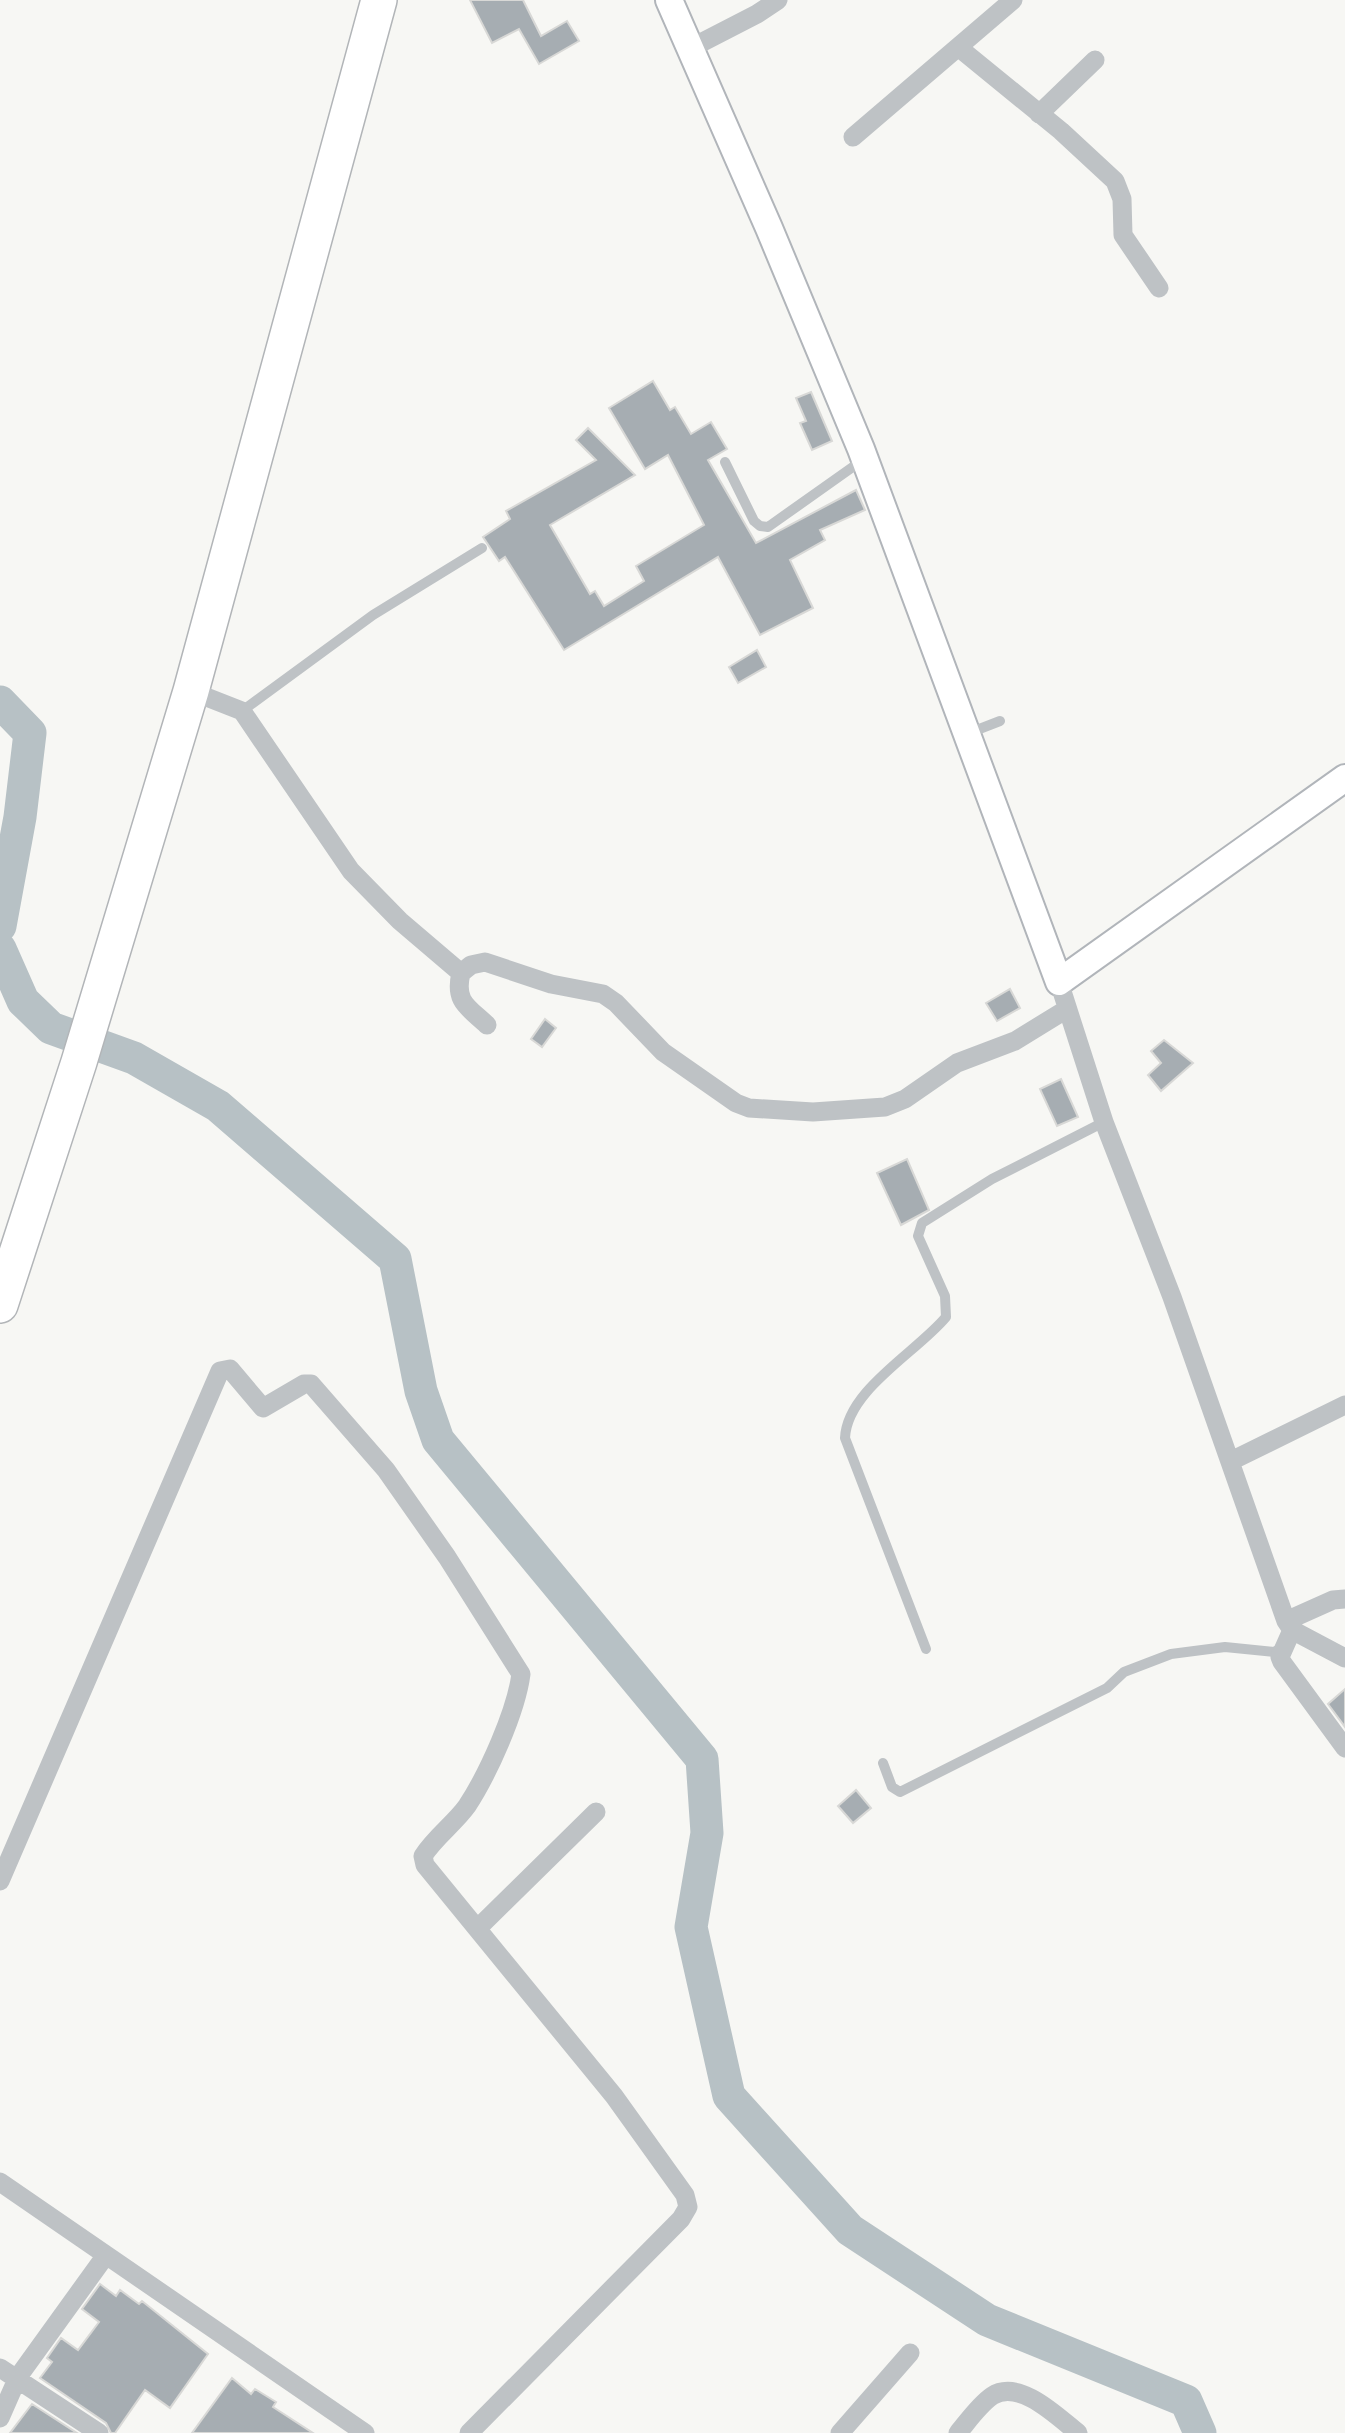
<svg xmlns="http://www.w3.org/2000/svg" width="1345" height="2433" viewBox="0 0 1345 2433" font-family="'Golos Text',sans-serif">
	<rect width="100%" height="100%" fill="#f7f7f4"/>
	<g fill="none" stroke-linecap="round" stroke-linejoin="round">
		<path stroke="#b7c1c5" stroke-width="33" d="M 0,702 L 30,733 L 20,817 L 0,926
			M 0,949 L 23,1001 L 51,1028 L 134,1058 L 218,1106 L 395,1259 L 421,1391 L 438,1440 L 702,1759 L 707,1833 L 691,1927 L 729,2096 L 850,2230 L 987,2320 L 1186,2401 L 1200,2433"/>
	</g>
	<path fill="#a6adb2" stroke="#d8d8d6" stroke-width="2" d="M 470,0 L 523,0 L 541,36 L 567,21 L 579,41 L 539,64 L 519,29 L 492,43 Z
		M 653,381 L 670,410 L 675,407 L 691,434 L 711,422 L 727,449 L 708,460 L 756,543 L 856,490 L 865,510 L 820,530 L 825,540 L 790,560 L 813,608 L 760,635 L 718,557 L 564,650 L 505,557 L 499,561 L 483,537 L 510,519 L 506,511 L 596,460 L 576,440 L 588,428 L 635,475 L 550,525 L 590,594 L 595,591 L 604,606 L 644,581 L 636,566 L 704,525 L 668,455 L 645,469 L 609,408 Z
		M 811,392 L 832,441 L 812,450 L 800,423 L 806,421 L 796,398 Z
		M 757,650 L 766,667 L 738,683 L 729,667 Z
		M 1010,989 L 1020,1008 L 997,1021 L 986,1003 Z
		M 545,1019 L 556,1028 L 542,1047 L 531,1039 Z
		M 1164,1040 L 1193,1063 L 1161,1091 L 1148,1075 L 1161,1063 L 1151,1051 Z
		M 1061,1079 L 1078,1117 L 1057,1126 L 1040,1089 Z
		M 907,1159 L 929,1210 L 901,1225 L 877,1173 Z
		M 1345,1689 L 1345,1727 L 1328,1704 Z
		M 856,1790 L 871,1808 L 853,1823 L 838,1806 Z
		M 100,2284 L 116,2296 L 120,2290 L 139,2304 L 142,2301 L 208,2354 L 170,2408 L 145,2390 L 115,2433 L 111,2433 L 106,2423 L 40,2378 L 52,2362 L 47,2358 L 61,2338 L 78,2350 L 99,2322 L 82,2309 Z
		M 232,2378 L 251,2394 L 255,2389 L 276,2402 L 273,2407 L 313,2433 L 192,2433 Z
		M 32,2404 L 77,2433 L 10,2433 Z"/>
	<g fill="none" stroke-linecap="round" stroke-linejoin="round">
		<g stroke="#b1b5ba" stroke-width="30">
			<path id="secondary" d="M 669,0 L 769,228 L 861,449 L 1059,982 L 1345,778"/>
		</g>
		<g stroke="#b2b5b8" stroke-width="38">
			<path id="highway" d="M 0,1305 L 79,1062 L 191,691 L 379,0"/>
		</g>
		<path stroke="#bec2c5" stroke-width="10" d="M 725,462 L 754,521 L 760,526 L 768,527 L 864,459
			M 242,711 L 373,615 L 482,548
			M 969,733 L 1000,721
			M 926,1649 L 845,1438 C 847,1390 917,1352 946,1317 L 945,1296 L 918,1236 L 922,1223 L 992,1179 L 1104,1122
			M 883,1763 L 892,1787 L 900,1792 L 1107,1688 L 1124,1672 L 1171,1654 L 1225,1647 L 1274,1652 L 1283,1647"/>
		<path stroke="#bec2c5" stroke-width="19" d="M 958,47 L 1061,131 L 1115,181 L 1122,199 L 1123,235 L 1159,288
			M 691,48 L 757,14 L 778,0
			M 1039,114 L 1095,60
			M 853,137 L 1013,0
			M 191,691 L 242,711 L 351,871 L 400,921 L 461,973 C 454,1002 468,1007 487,1025
			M 461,973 L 471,965 L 485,962 L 551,984 L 603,994 L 616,1003 L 663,1052 L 736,1103 L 749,1108 L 813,1112 L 885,1107 L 905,1099 L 957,1063 L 1015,1041 L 1067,1009
			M 1059,982 L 1104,1122 L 1172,1297 L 1286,1621 L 1292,1630 L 1345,1658
			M 1231,1461 L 1345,1405
			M 1286,1621 L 1333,1600 L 1345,1599
			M 1292,1630 L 1280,1657 L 1282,1662 L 1345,1748
			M 0,1881 L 220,1371 L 230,1369 L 263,1408 L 304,1384 L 311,1384 L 386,1470 L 447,1557 L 521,1674 C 516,1712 488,1774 467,1806 C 454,1824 435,1837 423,1856 L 425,1865 L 614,2096 L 685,2195 L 688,2207 L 681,2219 L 469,2433
			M 478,1928 L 596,1812
			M 0,2182 L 365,2433
			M 0,2368 L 99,2433
			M 0,2418 L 18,2377 L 106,2255
			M 840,2433 L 910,2353
			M 958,2433 C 968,2421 979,2405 992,2396 C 1019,2378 1058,2417 1078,2433"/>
		<use href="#secondary" stroke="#fff" stroke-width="26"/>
		<use href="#highway" stroke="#fff" stroke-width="35"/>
	</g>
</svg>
